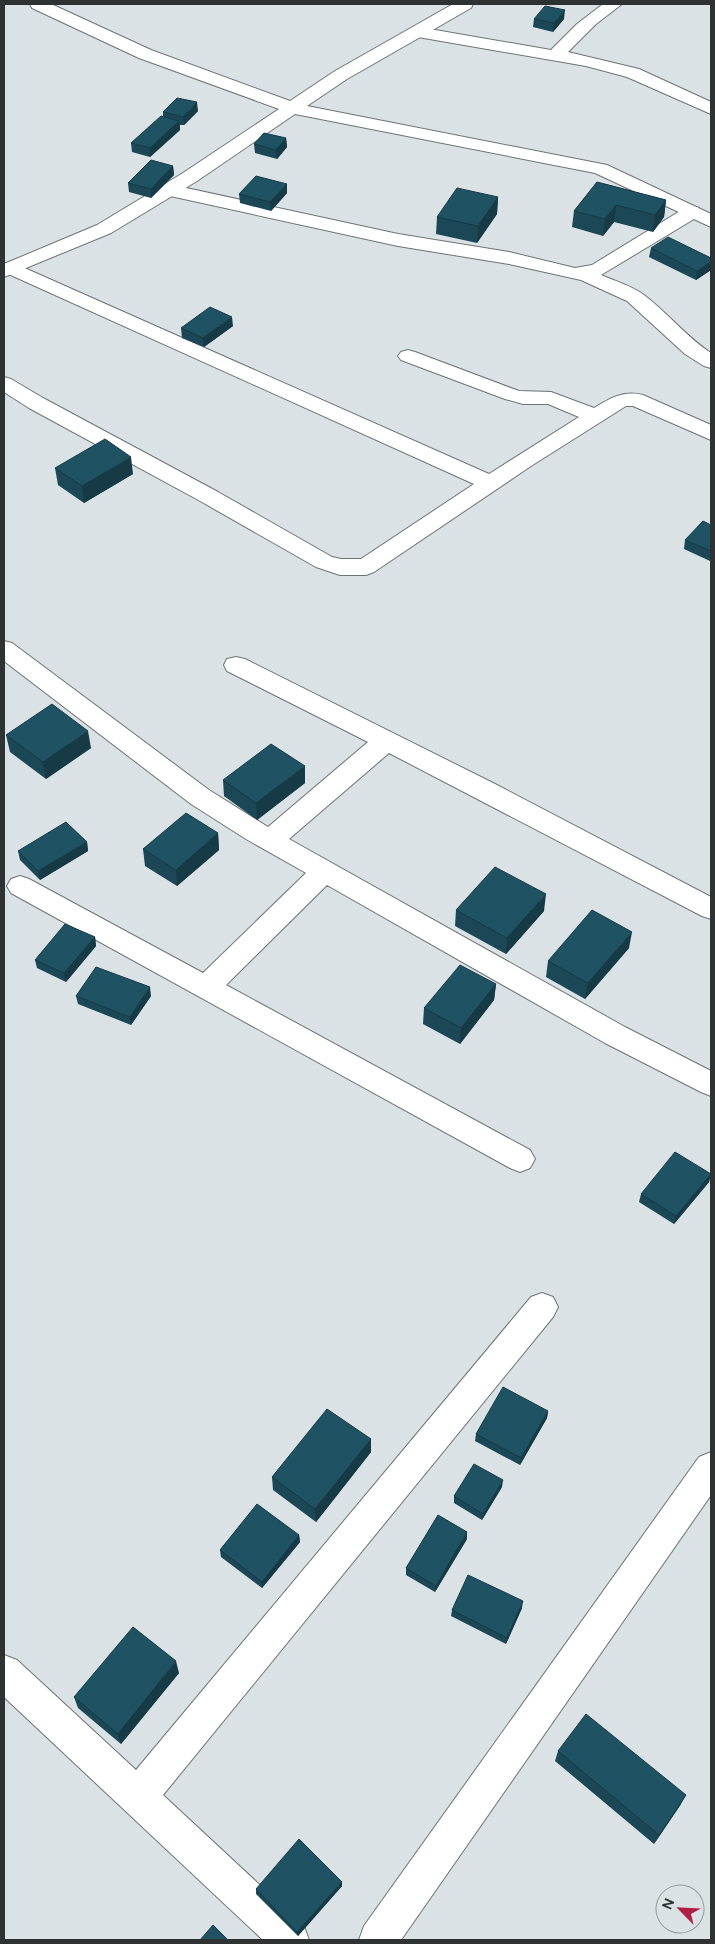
<svg xmlns="http://www.w3.org/2000/svg" width="715" height="1944" viewBox="0 0 715 1944" font-family="'DM Sans',sans-serif">
	<rect width="100%" height="100%" fill="#dbe2e5"/>
	<g fill="none" stroke-linecap="round" stroke-linejoin="round">
		<g stroke="#6d7376" stroke-width="2">
			<path id="street" d="M 603,4 L 622,4 L 596,24 L 568,52 L 639,69 L 711,102 L 711,114 L 627,77 L 586,66 L 418,37 L 412,36 L 410,32 L 412,28 L 418,27 L 551,50 L 577,24 Z
				M 168,184 L 398,234 L 509,252 L 575,268 L 592,265 L 685,208 L 692,206 L 699,208 L 701,212 L 699,216 L 601,275 C 615,281 632,286 644,295 C 668,313 686,337 711,353 L 711,368 L 704,366 L 685,354 L 627,301 L 581,280 L 509,264 L 398,246 L 161,194 L 159,190 L 161,186 Z
				M 11,262 L 489,474 L 579,417 L 548,404 L 523,404 L 505,399 L 401,360 L 398,356 L 401,352 L 408,350 L 415,352 L 519,391 L 551,392 L 594,408 C 610,398 624,390 643,395 L 711,425 L 711,440 L 633,406 L 626,406 L 531,466 L 374,572 L 366,575 L 340,575 L 316,567 L 202,502 L 29,408 L 4,392 L 4,377 L 11,379 L 43,398 L 218,492 L 332,557 L 341,559 L 361,559 L 474,484 L 4,272 L 4,264 Z
				M 4,641 L 12,643 L 209,790 L 268,827 L 368,742 L 227,671 L 224,665 L 227,659 L 236,657 L 245,659 L 495,784 L 711,897 L 711,919 L 702,916 L 389,753 L 289,839 L 625,1027 L 711,1071 L 711,1096 L 701,1092 L 605,1043 L 327,885 L 226,985 L 530,1150 L 535,1159 L 530,1168 L 520,1172 L 510,1168 L 11,893 L 7,886 L 11,879 L 20,876 L 29,879 L 203,973 L 306,873 L 246,839 L 191,804 L 4,661 Z
				M 542,1293 L 553,1297 L 558,1307 L 553,1317 L 163,1795 L 304,1926 L 309,1940 L 263,1940 L 4,1697 L 4,1655 L 17,1660 L 136,1770 L 531,1297 Z
				M 711,1452 L 711,1495 L 401,1940 L 359,1940 L 364,1926 L 699,1457 Z"/>
		</g>
		<g stroke="#6d7376" stroke-width="2">
			<path id="secondary" d="M 30,4 L 51,4 L 151,50 L 290,101 L 335,71 L 453,4 L 473,4 L 471,8 L 347,79 L 307,106 L 607,165 L 711,214 L 711,227 L 595,173 L 295,114 L 197,181 L 111,233 L 4,277 L 4,264 L 97,225 L 183,173 L 279,109 L 139,58 L 32,8 Z"/>
		</g>
		<use href="#street" fill="#fff" fill-rule="evenodd"/>
		<use href="#secondary" fill="#fff" fill-rule="evenodd"/>
	</g>
	<path fill="#1b4756" d="M 534,19 L 564,19 L 553,32 L 533,27 Z
		M 198,111 L 184,125 L 180,125 L 180,130 L 150,157 L 132,152 L 131,143 L 163,117 L 163,112 Z
		M 286,138 L 287,147 L 277,159 L 255,153 L 254,144 Z
		M 173,166 L 174,175 L 151,198 L 129,192 L 128,183 Z
		M 597,182 L 666,200 L 664,217 L 653,232 L 614,222 L 603,236 L 572,227 L 574,211 Z
		M 287,184 L 287,193 L 271,211 L 240,203 L 239,194 Z
		M 498,197 L 497,214 L 477,243 L 436,234 L 437,217 Z
		M 651,248 L 711,258 L 711,270 L 696,280 L 649,257 Z
		M 233,326 L 204,347 L 182,338 L 181,328 Z
		M 55,468 L 133,474 L 84,503 L 58,485 Z
		M 711,525 L 711,559 L 710,561 L 684,549 L 685,540 Z
		M 6,735 L 91,748 L 46,779 L 10,752 Z
		M 223,780 L 305,783 L 257,820 L 224,796 Z
		M 218,833 L 219,850 L 177,886 L 145,866 L 143,849 Z
		M 87,842 L 88,851 L 40,880 L 20,860 L 18,851 Z
		M 456,910 L 544,911 L 506,954 L 455,926 Z
		M 95,937 L 96,946 L 66,982 L 37,968 L 35,960 Z
		M 629,948 L 585,999 L 546,977 L 548,961 Z
		M 496,984 L 494,1000 L 460,1044 L 423,1024 L 424,1008 Z
		M 76,996 L 151,996 L 131,1025 L 78,1004 Z
		M 711,1174 L 709,1182 L 674,1224 L 639,1202 L 641,1194 Z
		M 548,1411 L 547,1418 L 520,1465 L 475,1441 L 476,1434 Z
		M 371,1439 L 371,1452 L 316,1522 L 273,1490 L 272,1477 Z
		M 502,1487 L 482,1520 L 454,1503 L 454,1496 Z
		M 299,1535 L 300,1542 L 262,1588 L 221,1557 L 220,1550 Z
		M 467,1539 L 435,1592 L 406,1575 L 406,1568 Z
		M 522,1608 L 506,1644 L 451,1616 L 452,1610 Z
		M 179,1673 L 121,1744 L 78,1708 L 74,1697 Z
		M 558,1751 L 681,1804 L 654,1844 L 555,1761 Z
		M 342,1886 L 298,1936 L 256,1894 L 256,1889 Z"/>
	<path fill="#163a46" d="M 565,10 L 564,19 L 553,32 L 554,23 Z
		M 197,102 L 198,111 L 184,125 L 183,117 Z
		M 179,121 L 180,130 L 150,157 L 150,148 Z
		M 286,138 L 287,147 L 277,159 L 276,150 Z
		M 173,166 L 174,175 L 151,198 L 151,189 Z
		M 287,184 L 287,193 L 271,211 L 270,202 Z
		M 498,197 L 497,214 L 477,243 L 478,226 Z
		M 666,200 L 664,217 L 653,232 L 655,215 Z
		M 616,205 L 614,222 L 603,236 L 605,219 Z
		M 711,262 L 711,270 L 696,280 L 697,271 Z
		M 232,317 L 233,326 L 204,347 L 203,338 Z
		M 131,457 L 133,474 L 84,503 L 82,486 Z
		M 88,731 L 91,748 L 46,779 L 43,762 Z
		M 305,766 L 305,783 L 257,820 L 256,803 Z
		M 218,833 L 219,850 L 177,886 L 176,870 Z
		M 87,842 L 88,851 L 40,880 L 38,871 Z
		M 546,894 L 544,911 L 506,954 L 507,938 Z
		M 632,932 L 629,948 L 585,999 L 588,983 Z
		M 95,937 L 96,946 L 66,982 L 64,973 Z
		M 496,984 L 494,1000 L 460,1044 L 461,1028 Z
		M 150,987 L 151,996 L 131,1025 L 130,1017 Z
		M 711,1174 L 709,1182 L 674,1224 L 676,1216 Z
		M 548,1411 L 547,1418 L 520,1465 L 521,1458 Z
		M 371,1439 L 371,1452 L 316,1522 L 315,1509 Z
		M 503,1480 L 502,1487 L 482,1520 L 483,1514 Z
		M 467,1532 L 467,1539 L 435,1592 L 436,1586 Z
		M 299,1535 L 300,1542 L 262,1588 L 262,1582 Z
		M 523,1601 L 522,1608 L 506,1644 L 507,1638 Z
		M 176,1661 L 179,1673 L 121,1744 L 118,1734 Z
		M 686,1795 L 681,1804 L 654,1844 L 659,1835 Z
		M 342,1882 L 342,1886 L 298,1936 L 297,1932 Z"/>
	<path fill="#1f5364" stroke="#163a46" d="M 545,6 L 565,10 L 554,23 L 534,19 Z
		M 177,98 L 197,102 L 183,117 L 163,112 Z
		M 161,116 L 179,121 L 150,148 L 131,143 Z
		M 264,133 L 286,138 L 276,150 L 254,144 Z
		M 151,160 L 173,166 L 151,189 L 128,183 Z
		M 256,176 L 287,184 L 270,202 L 239,194 Z
		M 597,182 L 666,200 L 655,215 L 616,205 L 605,219 L 574,211 Z
		M 457,188 L 498,197 L 478,226 L 437,217 Z
		M 668,237 L 711,258 L 711,262 L 697,271 L 651,248 Z
		M 210,307 L 232,317 L 203,338 L 181,328 Z
		M 105,439 L 131,457 L 82,486 L 55,468 Z
		M 703,521 L 711,525 L 711,551 L 685,540 Z
		M 52,704 L 88,731 L 43,762 L 6,735 Z
		M 271,744 L 305,766 L 256,803 L 223,780 Z
		M 186,813 L 218,833 L 176,870 L 143,849 Z
		M 66,822 L 87,842 L 38,871 L 18,851 Z
		M 495,867 L 546,894 L 507,938 L 456,910 Z
		M 592,910 L 632,932 L 588,983 L 548,961 Z
		M 65,924 L 95,937 L 64,973 L 35,960 Z
		M 460,965 L 496,984 L 461,1028 L 424,1008 Z
		M 96,967 L 150,987 L 130,1017 L 76,996 Z
		M 675,1152 L 711,1174 L 676,1216 L 641,1194 Z
		M 503,1387 L 548,1411 L 521,1458 L 476,1434 Z
		M 327,1409 L 371,1439 L 315,1509 L 272,1477 Z
		M 474,1464 L 503,1480 L 483,1514 L 454,1496 Z
		M 257,1504 L 299,1535 L 262,1582 L 220,1550 Z
		M 438,1515 L 467,1532 L 436,1586 L 406,1568 Z
		M 468,1575 L 523,1601 L 507,1638 L 452,1610 Z
		M 133,1627 L 176,1661 L 118,1734 L 74,1697 Z
		M 586,1714 L 686,1795 L 659,1835 L 558,1751 Z
		M 299,1839 L 342,1882 L 297,1932 L 256,1889 Z
		M 213,1925 L 228,1940 L 200,1940 Z"/>
	<rect width="715" height="1944" fill="none" stroke="#2f3233" stroke-width="10"/>
	<g transform="translate(680 1909) rotate(294)"><circle r="24" fill="#dbe2e5" stroke="#969c9e"/>
	<path d="M0-4L9 19L0 12L-9 19Z" fill="#b11e44"/>
	<text y="-8" font-size="14" font-weight="bold" text-anchor="middle" fill="#2f3233">N</text>
	</g>
</svg>
